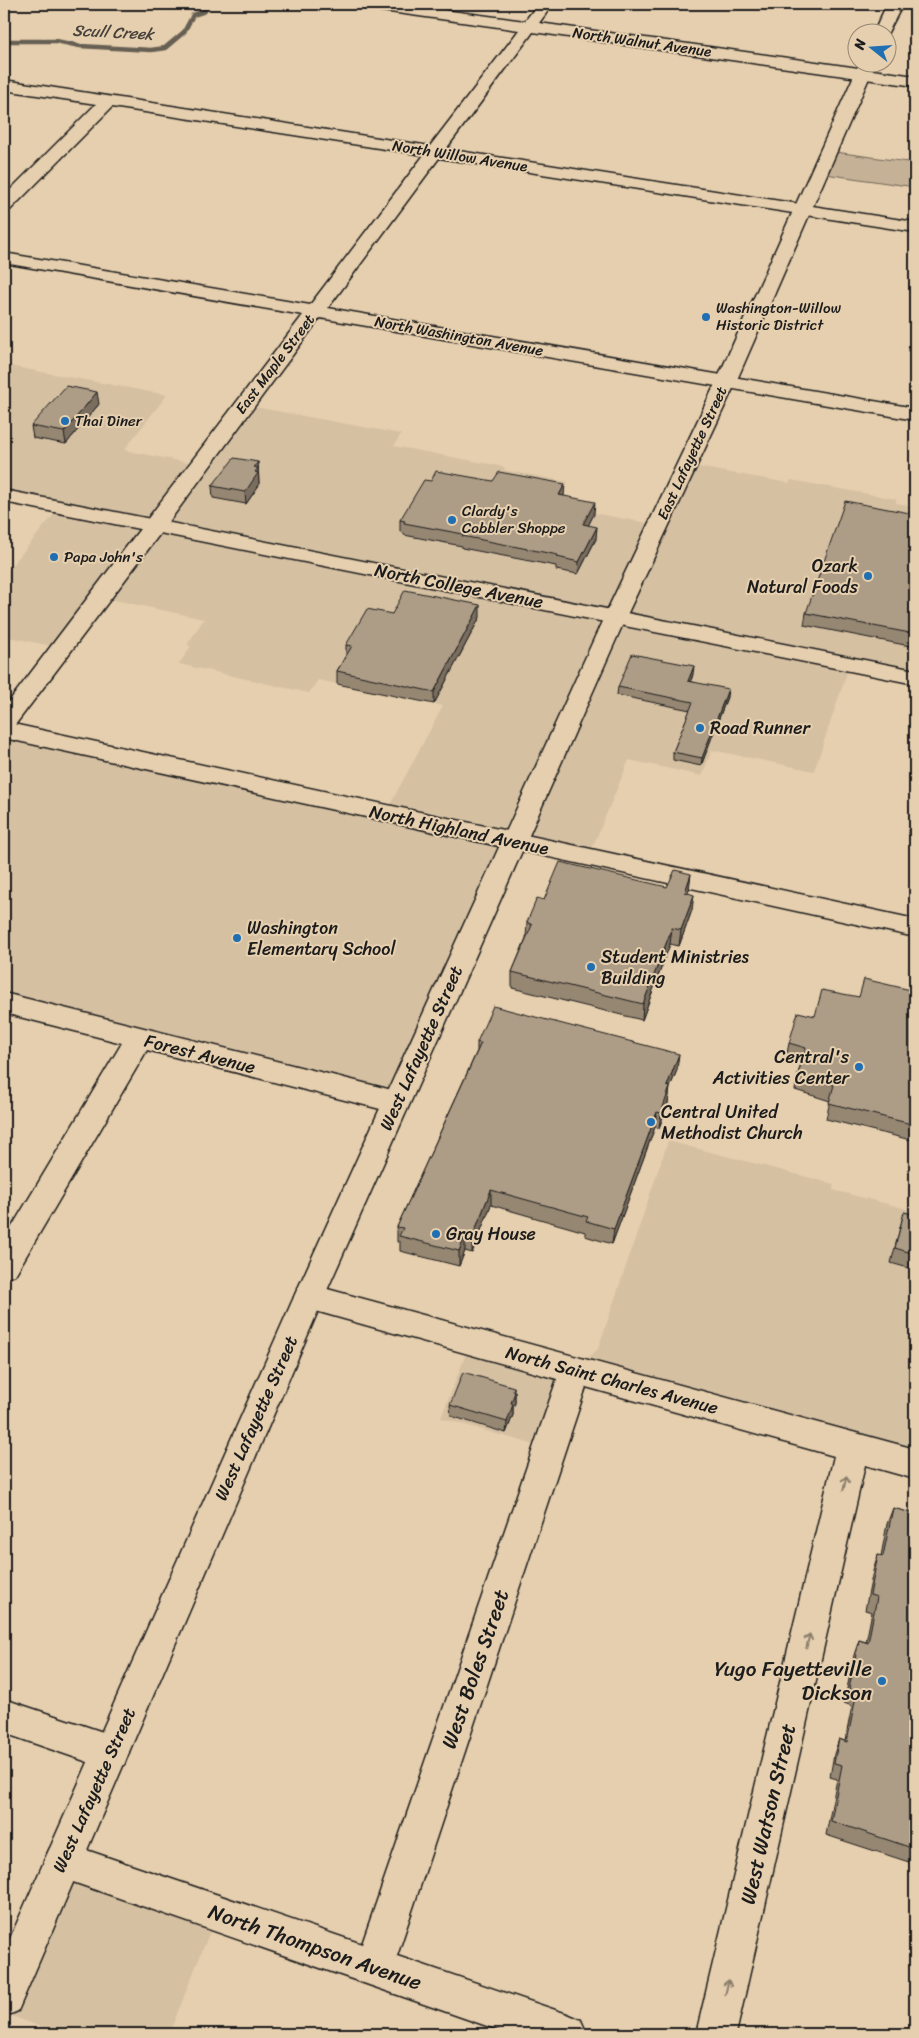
<svg xmlns="http://www.w3.org/2000/svg" width="919" height="2038" viewBox="0 0 919 2038" font-family="Sriracha,sans-serif">
	<rect width="100%" height="100%" fill="#e6cfae"/>
	<filter id="ink" filterUnits="userSpaceOnUse"><feTurbulence type="fractalNoise" baseFrequency=".02" numOctaves="2"/><feDisplacementMap in="SourceGraphic" scale="10" xChannelSelector="R" yChannelSelector="G"/><feConvolveMatrix kernelMatrix="1 2 1 2 8 2 1 2 1" color-interpolation-filters="sRGB"/></filter>
	<g filter="url(#ink)">
		<path fill="#d5c0a2" d="M 4,365 L 167,395 L 124,450 L 199,465 L 244,405 L 401,434 L 394,446 L 505,467 L 504,470 L 568,482 L 555,506 L 658,525 L 687,465 L 789,483 L 791,480 L 896,499 L 896,503 L 915,506 L 915,677 L 850,664 L 814,771 L 712,750 L 702,776 L 629,760 L 588,858 L 513,842 L 396,1102 L 4,1003 L 4,730 L 385,814 L 443,706 L 318,680 L 309,693 L 179,664 L 191,646 L 187,645 L 204,619 L 100,597 L 61,648 L 4,636 L 4,575 L 60,507 L 4,496 Z
			M 668,1141 L 834,1184 L 833,1190 L 915,1211 L 915,1464 L 576,1370 L 549,1449 L 441,1418 L 471,1341 L 576,1370 L 598,1349 Z
			M 63,1861 L 217,1914 L 169,2034 L 60,2034 L 4,2013 L 4,1997 Z"/>
		<path fill="#c5b196" stroke="#706659" d="M 828,151 L 915,163 L 915,187 L 818,173 Z"/>
		<g fill="none" stroke-linecap="round" stroke-linejoin="round">
			<path stroke="#665e52" stroke-width="4.5" d="M 4,41 L 56,41 L 80,46 L 151,50 L 165,48 L 184,32 L 193,15 L 205,11"/>
			<g stroke="#1c1c1c" stroke-width="3">
				<path id="minor" d="M 361,4 L 399,4 L 525,21 L 538,4 L 553,4 L 539,23 L 915,76 L 915,86 L 533,32 L 446,149 L 915,222 L 915,232 L 439,158 L 328,308 L 915,408 L 915,420 L 320,318 L 162,531 L 154,532 L 146,531 L 143,526 L 146,521 L 303,315 L 4,263 L 4,253 L 310,305 L 424,155 L 112,107 L 10,210 L 4,211 L 4,196 L 96,104 L 4,90 L 4,80 L 430,146 L 519,30 L 368,9 L 363,7 Z
					M 4,722 L 915,919 L 915,937 L 4,738 Z
					M 4,993 L 396,1091 L 406,1094 L 410,1102 L 406,1110 L 396,1113 L 147,1050 L 15,1275 L 4,1279 L 4,1240 L 122,1043 L 4,1013 Z
					M 309,1284 L 915,1449 L 915,1479 L 865,1465 L 736,2034 L 696,2034 L 834,1456 L 586,1387 L 397,1956 L 567,2014 L 581,2020 L 587,2034 L 510,2034 L 50,1874 L 44,1861 L 50,1848 L 63,1842 L 362,1944 L 557,1379 L 298,1306 L 294,1297 L 298,1288 Z
					M 4,1699 L 124,1739 L 129,1752 L 124,1765 L 111,1770 L 4,1733 Z"/>
			</g>
			<g stroke="#1c1c1c" stroke-width="3">
				<path id="tertiary" d="M 154,520 L 162,521 L 165,526 L 162,531 L 12,729 L 4,732 L 4,708 L 146,521 Z
					M 615,610 L 623,612 L 626,617 L 324,1297 L 18,2011 L 4,2017 L 4,1952 L 294,1297 L 604,617 L 607,612 Z"/>
			</g>
			<g stroke="#1c1c1c" stroke-width="3">
				<path id="secondary" d="M 887,4 L 903,4 L 886,36 L 886,32 L 874,32 Z
					M 860,62 L 876,62 L 736,382 L 626,617 L 623,622 L 615,624 L 607,622 L 604,617 L 716,382 Z"/>
			</g>
			<g stroke="#1c1c1c" stroke-width="3">
				<path id="primary" d="M 4,490 L 915,670 L 915,684 L 4,502 Z"/>
			</g>
			<use href="#minor" fill="#e6cfae" fill-rule="evenodd"/>
			<use href="#tertiary" fill="#e6cfae" fill-rule="evenodd"/>
			<use href="#secondary" fill="#e6cfae" fill-rule="evenodd"/>
			<use href="#primary" fill="#e6cfae" fill-rule="evenodd"/>
		</g>
		<path fill="#968773" stroke="#1c1c1c" d="M 99,404 L 66,444 L 33,438 L 31,426 Z
			M 258,462 L 259,485 L 246,504 L 213,498 L 212,486 Z
			M 431,481 L 564,496 L 594,514 L 588,525 L 596,539 L 578,574 L 556,570 L 556,566 L 462,548 L 462,546 L 404,535 L 404,533 L 400,532 L 400,520 Z
			M 915,514 L 915,647 L 804,625 L 806,613 Z
			M 392,614 L 480,617 L 434,704 L 337,684 L 337,671 L 346,655 L 346,645 Z
			M 693,674 L 691,681 L 727,697 L 701,766 L 673,760 L 673,752 L 690,710 L 617,695 L 618,687 Z
			M 667,887 L 689,890 L 688,893 L 692,910 L 679,946 L 670,944 L 642,1020 L 512,988 L 512,972 L 526,938 L 527,922 L 544,900 Z
			M 915,991 L 915,1141 L 826,1119 L 830,1101 L 795,1090 L 798,1074 L 801,1063 L 786,1059 L 789,1043 L 815,1016 L 859,997 Z
			M 477,1042 L 677,1070 L 670,1087 L 668,1103 L 659,1128 L 655,1127 L 612,1244 L 585,1236 L 585,1232 L 491,1205 L 472,1253 L 465,1251 L 459,1266 L 400,1251 L 400,1242 L 397,1242 L 397,1227 L 477,1051 Z
			M 904,1212 L 915,1215 L 915,1270 L 891,1263 Z
			M 915,1367 L 915,1376 L 913,1376 Z
			M 514,1391 L 515,1392 L 515,1403 L 513,1407 L 513,1415 L 506,1433 L 451,1416 L 450,1405 Z
			M 893,1508 L 915,1514 L 915,1864 L 826,1835 L 837,1779 L 830,1777 L 834,1754 L 839,1739 L 845,1741 L 852,1706 L 844,1703 L 854,1655 L 859,1640 L 866,1642 L 872,1612 L 865,1610 L 873,1571 L 878,1555 L 881,1556 L 887,1524 Z"/>
		<path fill="#7a6e5e" stroke="#1c1c1c" d="M 6,379 L 9,394 L 4,399 L 4,381 Z
			M 97,392 L 99,404 L 66,444 L 64,432 Z
			M 258,462 L 259,485 L 246,504 L 245,492 L 254,467 Z
			M 565,484 L 564,496 L 559,495 Z
			M 595,502 L 594,514 L 583,536 L 583,524 Z
			M 597,527 L 596,539 L 578,574 L 579,562 Z
			M 480,605 L 480,617 L 434,704 L 434,692 Z
			M 694,666 L 693,674 L 688,689 L 688,681 Z
			M 728,689 L 727,697 L 701,766 L 702,758 Z
			M 691,874 L 689,890 L 683,908 L 685,892 Z
			M 694,895 L 692,910 L 679,946 L 681,930 Z
			M 672,928 L 670,944 L 642,1020 L 643,1004 Z
			M 679,1054 L 677,1070 L 670,1087 L 668,1103 L 659,1128 L 661,1113 L 667,1086 Z
			M 657,1112 L 655,1127 L 612,1244 L 614,1229 Z
			M 491,1190 L 491,1205 L 472,1253 L 472,1238 Z
			M 465,1236 L 465,1251 L 459,1266 L 459,1251 Z
			M 514,1387 L 514,1394 L 515,1392 L 515,1403 L 513,1407 L 513,1415 L 506,1433 L 507,1422 Z"/>
		<path fill="#ae9d86" stroke="#1c1c1c" d="M 66,386 L 97,392 L 64,432 L 31,426 Z
			M 234,458 L 258,462 L 254,467 L 258,468 L 255,472 L 258,473 L 245,492 L 212,486 Z
			M 436,471 L 493,481 L 499,472 L 565,484 L 559,495 L 595,502 L 583,524 L 597,527 L 579,562 L 557,557 L 558,555 L 462,536 L 463,534 L 404,523 L 405,521 L 400,520 L 424,480 L 431,481 Z
			M 845,501 L 915,514 L 915,634 L 806,613 Z
			M 405,590 L 480,605 L 434,692 L 337,671 L 352,646 L 346,645 L 367,609 L 392,614 Z
			M 632,654 L 694,666 L 688,681 L 728,689 L 702,758 L 673,752 L 693,702 L 618,687 Z
			M 560,862 L 667,887 L 675,870 L 691,874 L 685,892 L 694,895 L 681,930 L 672,928 L 643,1004 L 512,972 L 532,925 L 527,922 L 537,898 L 544,900 Z
			M 864,979 L 915,991 L 915,1125 L 829,1103 L 834,1085 L 798,1074 L 806,1048 L 789,1043 L 798,1012 L 815,1016 L 822,990 L 859,997 Z
			M 493,1006 L 679,1054 L 667,1086 L 670,1087 L 661,1113 L 657,1112 L 614,1229 L 586,1221 L 588,1217 L 491,1190 L 472,1238 L 465,1236 L 459,1251 L 399,1236 L 403,1228 L 397,1227 L 481,1043 L 477,1042 Z
			M 904,1212 L 915,1215 L 915,1254 L 895,1248 Z
			M 463,1372 L 514,1387 L 513,1391 L 515,1392 L 511,1403 L 513,1404 L 507,1422 L 450,1405 Z
			M 893,1508 L 915,1514 L 915,1849 L 831,1821 L 842,1765 L 834,1763 L 839,1739 L 847,1742 L 857,1691 L 849,1689 L 859,1640 L 868,1643 L 877,1597 L 870,1595 L 878,1555 L 883,1556 Z"/>
		<defs><path id="oneway-shaft" d="M-6 0H5M1.5-3L5.5 0L1.5 3" fill="none" stroke-width="1.6" stroke-linecap="round" stroke-linejoin="round" transform="scale(1.25)"/></defs>
		<g stroke="#8b7e6c">
			<use href="#oneway-shaft" transform="translate(845 1483) rotate(-77)"/>
			<use href="#oneway-shaft" transform="translate(808 1641) rotate(-77)"/>
			<use href="#oneway-shaft" transform="translate(727 1987) rotate(-77)"/>
		</g>
	</g>
	<g fill="#1f6fb2" stroke="#e6cfae" stroke-width="2">
		<circle cx="706" cy="317" r="5"/>
		<circle cx="65" cy="421" r="5"/>
		<circle cx="452" cy="520" r="5"/>
		<circle cx="54" cy="557" r="5"/>
		<circle cx="868" cy="576" r="5"/>
		<circle cx="700" cy="728" r="5"/>
		<circle cx="237" cy="938" r="5"/>
		<circle cx="591" cy="967" r="5"/>
		<circle cx="859" cy="1067" r="5"/>
		<circle cx="651" cy="1122" r="5"/>
		<circle cx="436" cy="1234" r="5"/>
		<circle cx="882" cy="1681" r="5"/>
	</g>
	<g text-anchor="middle" dominant-baseline="central" stroke-width="4" stroke-linejoin="round" paint-order="stroke">
		<g font-size="15" fill="#1c1c1c" stroke="#e6cfae">
			<text transform="translate(642 42) rotate(8)">North Walnut Avenue</text>
			<text transform="translate(460 156) rotate(9)">North Willow Avenue</text>
			<text transform="translate(459 336) rotate(10)">North Washington Avenue</text>
			<text transform="translate(275 364) rotate(-53)">East Maple Street</text>
			<text transform="translate(692 453) rotate(-65)">East Lafayette Street</text>
		</g>
		<g font-size="15" fill="#1c1c1c" stroke="#e6cfae" text-anchor="start">
			<text x="716" y="308">Washington-Willow<tspan x="716" dy="17">Historic District</tspan></text>
			<text x="75" y="421">Thai Diner</text>
			<text x="462" y="511">Clardy's<tspan x="462" dy="17">Cobbler Shoppe</tspan></text>
			<text x="64" y="557">Papa John's</text>
		</g>
		<g font-size="16" font-style="italic" fill="#47423c" stroke="#e6cfae">
			<text transform="translate(113 32) rotate(3)">Scull Creek</text>
		</g>
		<g font-size="18" fill="#1c1c1c" stroke="#e6cfae" text-anchor="start">
			<text x="858" y="566" text-anchor="end">Ozark<tspan x="858" dy="21">Natural Foods</tspan></text>
			<text x="710" y="728">Road Runner</text>
			<text x="247" y="928">Washington<tspan x="247" dy="21">Elementary School</tspan></text>
			<text x="601" y="957">Student Ministries<tspan x="601" dy="21">Building</tspan></text>
			<text x="849" y="1057" text-anchor="end">Central's<tspan x="849" dy="21">Activities Center</tspan></text>
			<text x="661" y="1112">Central United<tspan x="661" dy="21">Methodist Church</tspan></text>
			<text x="446" y="1234">Gray House</text>
		</g>
		<g font-size="18" fill="#1c1c1c" stroke="#e6cfae">
			<text transform="translate(459 586) rotate(11)">North College Avenue</text>
			<text transform="translate(459 830) rotate(12)">North Highland Avenue</text>
			<text transform="translate(421 1048) rotate(-66)">West Lafayette Street</text>
			<text transform="translate(200 1054) rotate(14)">Forest Avenue</text>
			<text transform="translate(612 1380) rotate(15)">North Saint Charles Avenue</text>
			<text transform="translate(256 1418) rotate(-66)">West Lafayette Street</text>
			<text transform="translate(94 1790) rotate(-66)">West Lafayette Street</text>
		</g>
		<g font-size="21" fill="#1c1c1c" stroke="#e6cfae">
			<text transform="translate(475 1669) rotate(-71)">West Boles Street</text>
			<text transform="translate(768 1814) rotate(-77)">West Watson Street</text>
			<text transform="translate(315 1947) rotate(19)">North Thompson Avenue</text>
		</g>
		<g font-size="21" fill="#1c1c1c" stroke="#e6cfae" text-anchor="end">
			<text x="872" y="1669">Yugo Fayetteville<tspan x="872" dy="24">Dickson</tspan></text>
		</g>
	</g>
	<rect width="919" height="2038" fill="none" stroke="#e6cfae" stroke-width="20"/>
	<rect x="10" y="10" width="899" height="2018" fill="none" stroke="#1c1c1c" stroke-width="2" filter="url(#ink)"/>
	<g transform="translate(872 48) rotate(287)"><circle r="24" fill="#e6cfae" stroke="#958774"/>
	<path d="M0-4L9 19L0 12L-9 19Z" fill="#1f6fb2"/>
	<text y="-8" font-size="14" font-weight="bold" text-anchor="middle" fill="#1c1c1c">N</text>
	</g>
</svg>
